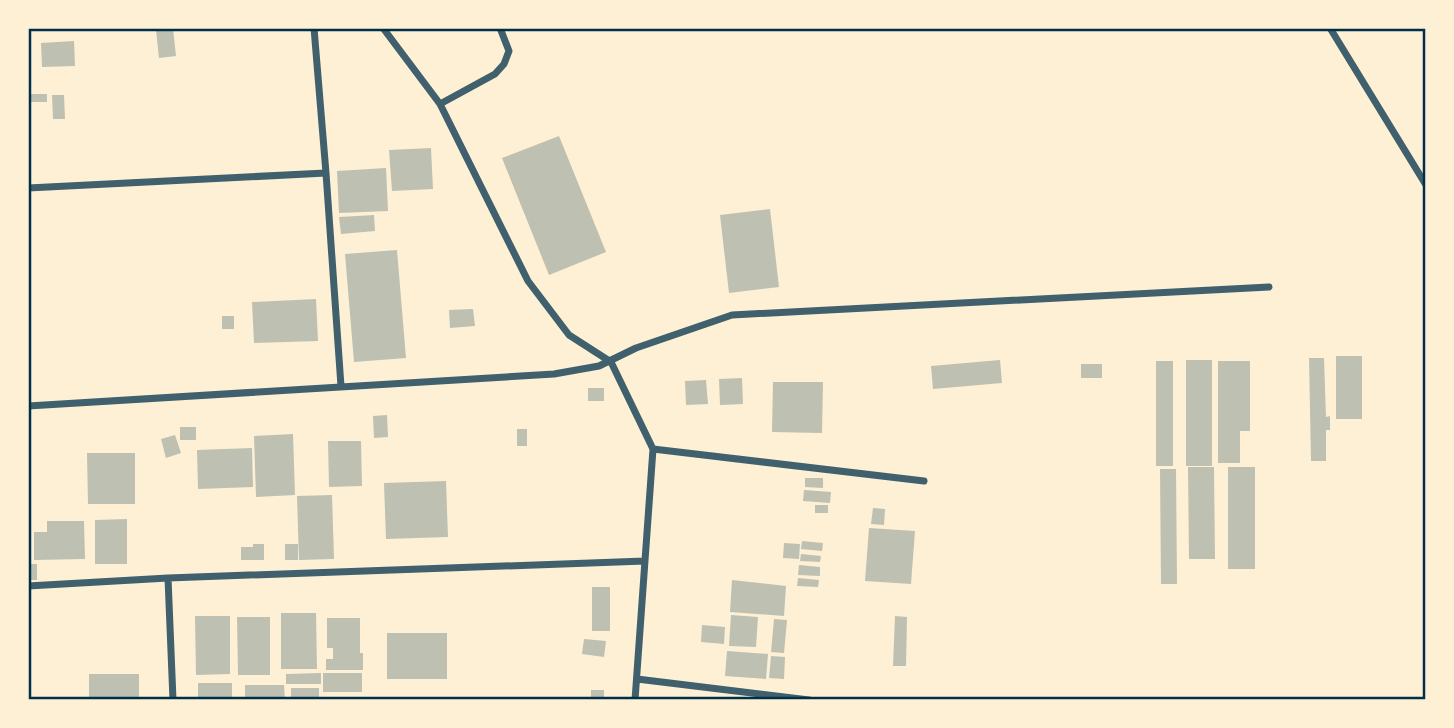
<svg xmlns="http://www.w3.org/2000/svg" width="1454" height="728" viewBox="0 0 1454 728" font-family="'Noto Sans',sans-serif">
	<rect width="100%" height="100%" fill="#fdf0d5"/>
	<path fill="#bec0b2" d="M 173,28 L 176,56 L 159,58 L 156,30 Z
		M 74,41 L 75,66 L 42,67 L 41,43 Z
		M 30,94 L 47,94 L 47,102 L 30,102 Z
		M 52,95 L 64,95 L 65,119 L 53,119 Z
		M 559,136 L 606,252 L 549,275 L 502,158 Z
		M 431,148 L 433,189 L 392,191 L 389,150 Z
		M 386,168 L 388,211 L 339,213 L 337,171 Z
		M 770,209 L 779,287 L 729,293 L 720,215 Z
		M 374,215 L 375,231 L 341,234 L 339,217 Z
		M 397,250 L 406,358 L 354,362 L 345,254 Z
		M 316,299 L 318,341 L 254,343 L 252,302 Z
		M 473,309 L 475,326 L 450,328 L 449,310 Z
		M 222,316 L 234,316 L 234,329 L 222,329 Z
		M 1336,356 L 1362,356 L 1362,419 L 1336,419 Z
		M 1309,358 L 1324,358 L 1326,417 L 1330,416 L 1330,430 L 1326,430 L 1326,461 L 1311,461 Z
		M 1000,360 L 1002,383 L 933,389 L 931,366 Z
		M 1186,360 L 1212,360 L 1212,466 L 1186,466 Z
		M 1156,361 L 1173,361 L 1173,466 L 1156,466 Z
		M 1218,361 L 1250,361 L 1250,431 L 1240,431 L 1240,463 L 1218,463 Z
		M 1081,364 L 1102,364 L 1102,378 L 1081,378 Z
		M 742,378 L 743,404 L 720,405 L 719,379 Z
		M 706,380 L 708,404 L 686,405 L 685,381 Z
		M 773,382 L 823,382 L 822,433 L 772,432 Z
		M 588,388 L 604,388 L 604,401 L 588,401 Z
		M 387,415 L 388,437 L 374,438 L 373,416 Z
		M 180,427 L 196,427 L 196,440 L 180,440 Z
		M 517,429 L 527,429 L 527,446 L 517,446 Z
		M 293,434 L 295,495 L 256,497 L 254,436 Z
		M 175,435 L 181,453 L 166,458 L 161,439 Z
		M 328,441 L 361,441 L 362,486 L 329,487 Z
		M 252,448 L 253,487 L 198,489 L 197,450 Z
		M 87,453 L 135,453 L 135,504 L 88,504 Z
		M 1188,467 L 1214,467 L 1215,559 L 1189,559 Z
		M 1228,467 L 1255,467 L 1255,569 L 1228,569 Z
		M 1160,469 L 1176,469 L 1177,584 L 1161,584 Z
		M 805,478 L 823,478 L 823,488 L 805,487 Z
		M 446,481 L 448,537 L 386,539 L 384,483 Z
		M 804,490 L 831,492 L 830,503 L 803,501 Z
		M 332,495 L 334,559 L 299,560 L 297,496 Z
		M 815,505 L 828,505 L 828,513 L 815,513 Z
		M 873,508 L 885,509 L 884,525 L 871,524 Z
		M 127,519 L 127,564 L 95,564 L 95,520 Z
		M 47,521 L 84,521 L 85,559 L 34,560 L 34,532 L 47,532 Z
		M 869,528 L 915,531 L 911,584 L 865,581 Z
		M 802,541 L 823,543 L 822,551 L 801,549 Z
		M 784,543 L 800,544 L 799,559 L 783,558 Z
		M 253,544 L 264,544 L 264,560 L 241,560 L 241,547 L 253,547 Z
		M 285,544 L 298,544 L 298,560 L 285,560 Z
		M 801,554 L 821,556 L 820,562 L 800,561 Z
		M 28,564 L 37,564 L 37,580 L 28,580 Z
		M 799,565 L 820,567 L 820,576 L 798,575 Z
		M 798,578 L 819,580 L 818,587 L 797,586 Z
		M 732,580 L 786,586 L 784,616 L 730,612 Z
		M 592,587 L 610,587 L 610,631 L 592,631 Z
		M 281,613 L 316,613 L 317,669 L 281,669 Z
		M 731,615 L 758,617 L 756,647 L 729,646 Z
		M 195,616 L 230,616 L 230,674 L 196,675 Z
		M 895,616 L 907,617 L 906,666 L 893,666 Z
		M 237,617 L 270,617 L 270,675 L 238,675 Z
		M 327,618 L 360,618 L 360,653 L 363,653 L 363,670 L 326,670 L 326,659 L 333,659 L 333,648 L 327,648 Z
		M 774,619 L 787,620 L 784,653 L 771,652 Z
		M 702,625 L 725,627 L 724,644 L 701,642 Z
		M 387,633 L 447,633 L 447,679 L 387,679 Z
		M 584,639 L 606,641 L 604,657 L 582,654 Z
		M 727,651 L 768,654 L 766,679 L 725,676 Z
		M 771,656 L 785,657 L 784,679 L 769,678 Z
		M 321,673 L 321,684 L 286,684 L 286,674 Z
		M 323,673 L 362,673 L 362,692 L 323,692 Z
		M 89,674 L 139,674 L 139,700 L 89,700 Z
		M 198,683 L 232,683 L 232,700 L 198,700 Z
		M 245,685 L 284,685 L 285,700 L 245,700 Z
		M 291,688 L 319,688 L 319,700 L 291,700 Z
		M 591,690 L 604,690 L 604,700 L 591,700 Z"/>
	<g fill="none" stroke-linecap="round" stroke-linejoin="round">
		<path stroke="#3f606c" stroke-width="7" d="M 314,28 L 326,173 L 341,386
			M 383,28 L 440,104 L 528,281 L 569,335 L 611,362 L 653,449 L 635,700
			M 1330,28 L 1426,185
			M 440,104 L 495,74 L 504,64 L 509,51 L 500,28
			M 28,188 L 326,173
			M 28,406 L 554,374 L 599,366 L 636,348 L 732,315 L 1269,287
			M 653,449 L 924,481
			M 168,578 L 173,700
			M 28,586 L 168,578 L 645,561
			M 637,679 L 809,700"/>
	</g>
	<rect width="1454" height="728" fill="none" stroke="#fdf0d5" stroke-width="60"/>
	<rect x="30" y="30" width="1394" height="668" fill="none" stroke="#003049" stroke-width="2.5"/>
</svg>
